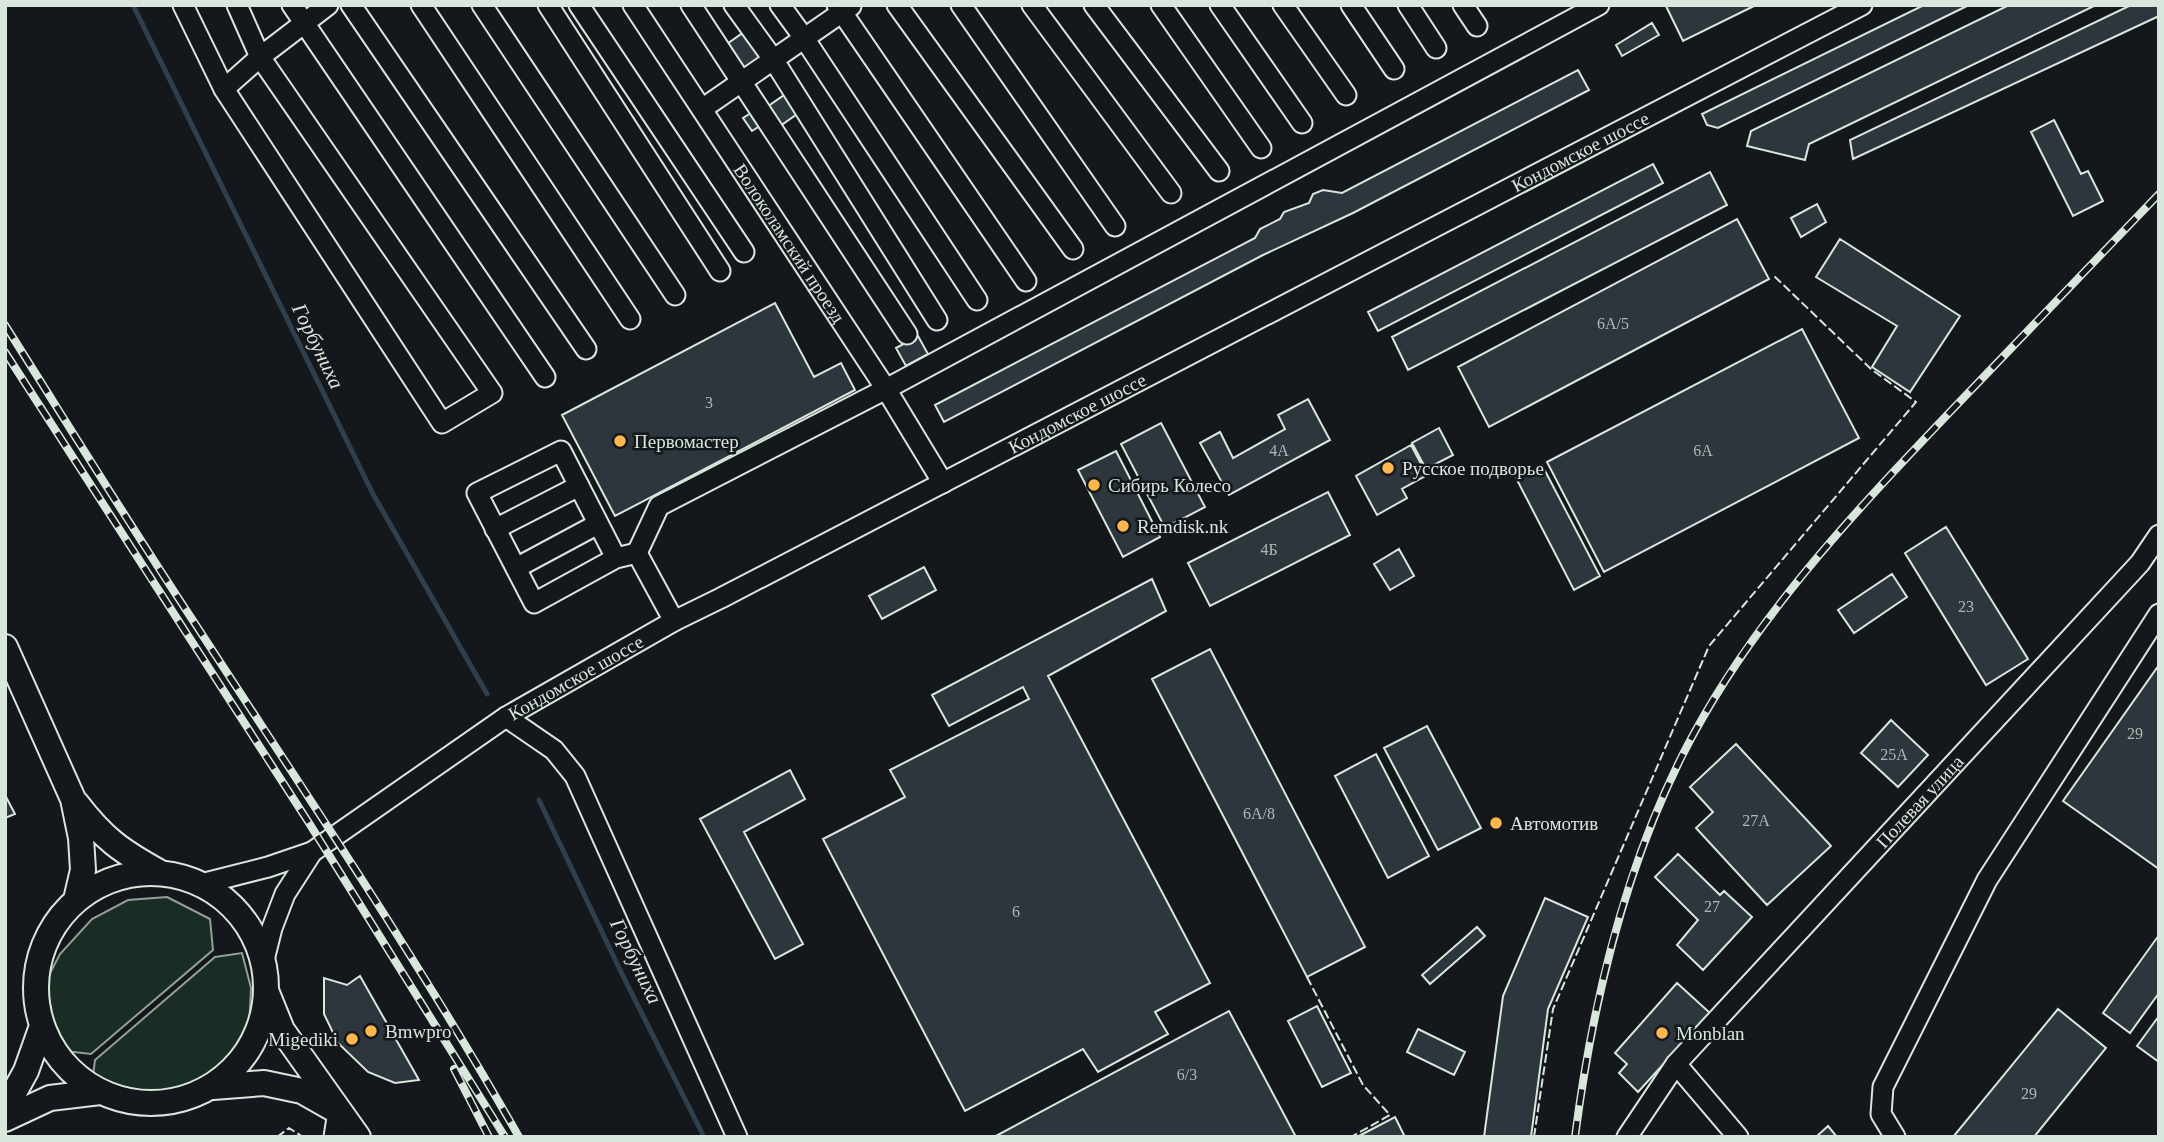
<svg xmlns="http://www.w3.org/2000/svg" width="2164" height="1142" viewBox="0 0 2164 1142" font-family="'Times New Roman',serif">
	<rect width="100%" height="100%" fill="#14181c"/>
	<path fill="#1a2d24" stroke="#939e99" stroke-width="2" d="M 167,897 L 210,919 L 213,950 L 91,1054 L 65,1051 L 55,1033 L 46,981 L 60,954 L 92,919 L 128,900 Z
		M 242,953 L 251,988 L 249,1028 L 226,1065 L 192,1086 L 153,1094 L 120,1090 L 93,1076 L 95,1060 L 215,957 Z"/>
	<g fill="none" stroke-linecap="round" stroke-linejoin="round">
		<path stroke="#2f3f4d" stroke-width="5" d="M 133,5 L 373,494 L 487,694
			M 539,800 L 622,974 L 704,1137"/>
	</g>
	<path fill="#2c363c" stroke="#d8e6dc" stroke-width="2" d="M 1669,5 L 1756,5 L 1683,41 L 1666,6 Z
		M 1924,5 L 1969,5 L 1718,128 L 1707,125 L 1702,114 Z
		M 2009,5 L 2096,5 L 1809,144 L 1805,160 L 1747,146 L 1751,131 Z
		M 2131,5 L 2159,5 L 2159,16 L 1853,159 L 1850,140 Z
		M 1652,23 L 1659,35 L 1622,56 L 1616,45 Z
		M 744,32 L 763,59 L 746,71 L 727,44 Z
		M 1578,70 L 1589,90 L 1353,213 L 1263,255 L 944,422 L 935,405 L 1255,238 L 1260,229 L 1280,219 L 1284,212 L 1309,203 L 1313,194 L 1323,190 L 1342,193 Z
		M 787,93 L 800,112 L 780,126 L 767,107 Z
		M 754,111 L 763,124 L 752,131 L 743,118 Z
		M 2054,120 L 2081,174 L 2088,171 L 2103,201 L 2073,216 L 2031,132 Z
		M 1653,164 L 1663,183 L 1378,331 L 1368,312 Z
		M 1710,172 L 1727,205 L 1408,370 L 1392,337 Z
		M 1817,204 L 1826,222 L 1801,237 L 1791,218 Z
		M 1737,219 L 1769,279 L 1489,427 L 1458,367 Z
		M 1840,239 L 1960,316 L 1910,392 L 1872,367 L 1897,326 L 1816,277 Z
		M 775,303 L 814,377 L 841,363 L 855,390 L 615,516 L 562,415 Z
		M 1802,329 L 1859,438 L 1604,572 L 1547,462 Z
		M 918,336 L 928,354 L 906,366 L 896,348 Z
		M 1308,399 L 1330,440 L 1229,495 L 1200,443 L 1220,432 L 1233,458 L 1285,429 L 1278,415 Z
		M 1161,423 L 1205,507 L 1165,528 L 1121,444 Z
		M 1439,428 L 1453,455 L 1426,469 L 1412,443 Z
		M 1411,445 L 1427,475 L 1402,489 L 1407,498 L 1377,515 L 1356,476 Z
		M 1116,451 L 1160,537 L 1123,557 L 1078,470 Z
		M 1542,465 L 1600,576 L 1574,590 L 1516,478 Z
		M 1328,492 L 1350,535 L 1210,606 L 1188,563 Z
		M 1946,527 L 2028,659 L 1986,685 L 1905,553 Z
		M 1399,549 L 1414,576 L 1390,590 L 1374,564 Z
		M 924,567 L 936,590 L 882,619 L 869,596 Z
		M 1892,574 L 1907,597 L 1854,633 L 1838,610 Z
		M 1152,579 L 1166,611 L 1048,676 L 1210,983 L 1155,1012 L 1168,1034 L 1098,1072 L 1083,1049 L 965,1111 L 823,839 L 905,797 L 890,770 L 1029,699 L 1023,687 L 949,726 L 932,695 Z
		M 1210,649 L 1365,947 L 1307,977 L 1152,679 Z
		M 2159,665 L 2159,869 L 2063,801 Z
		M 1891,720 L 1928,755 L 1898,787 L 1861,753 Z
		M 1427,726 L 1481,828 L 1438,850 L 1384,748 Z
		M 1736,744 L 1831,846 L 1767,905 L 1696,828 L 1713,812 L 1690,787 Z
		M 1376,754 L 1429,856 L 1388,878 L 1335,776 Z
		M 790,770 L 805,799 L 744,832 L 803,944 L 775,959 L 700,819 Z
		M 5,795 L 15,814 L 5,818 Z
		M 1678,854 L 1720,895 L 1724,891 L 1752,917 L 1703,970 L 1677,945 L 1698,920 L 1655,877 Z
		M 1545,898 L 1588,917 L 1548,1009 L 1531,1137 L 1484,1137 L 1503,996 Z
		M 1477,927 L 1485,936 L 1430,984 L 1422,975 Z
		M 2159,935 L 2159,993 L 2130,1033 L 2103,1013 Z
		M 360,976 L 419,1080 L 395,1083 L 368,1072 L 338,1043 L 324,1014 L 324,978 L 347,985 Z
		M 1677,983 L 1710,1013 L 1638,1092 L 1619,1073 L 1627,1064 L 1615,1053 Z
		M 1317,1006 L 1351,1073 L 1322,1087 L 1288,1021 Z
		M 2058,1009 L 2106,1048 L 2034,1137 L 1953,1137 Z
		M 1229,1011 L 1296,1137 L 994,1137 Z
		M 2159,1016 L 2159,1062 L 2137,1046 Z
		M 1418,1029 L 1465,1052 L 1454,1075 L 1407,1052 Z
		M 1395,1117 L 1405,1137 L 1357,1137 Z
		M 1828,1126 L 1837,1137 L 1816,1137 Z"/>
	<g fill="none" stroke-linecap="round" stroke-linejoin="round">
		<g stroke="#d8e6dc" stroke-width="23">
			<g id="minor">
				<path d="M 183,5 L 224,89 L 442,423 L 492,393 L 260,57 L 237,5"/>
				<path d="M 292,5 L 545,377"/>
				<path d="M 351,5 L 586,349"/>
				<path d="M 421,5 L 630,319"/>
				<path d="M 482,5 L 675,295"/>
				<path d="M 548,5 L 720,271"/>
				<path d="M 579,5 L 744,252"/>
				<path id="s1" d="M 633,5 L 886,389 L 943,483"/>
				<path d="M 691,5 L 907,334"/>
				<path d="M 734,5 L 773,59 L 937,320"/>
				<path d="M 780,5 L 804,38 L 977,300"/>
				<path d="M 837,5 L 1026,281"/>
				<path d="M 897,5 L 1073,249"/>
				<path d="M 961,5 L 1115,226"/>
				<path d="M 1032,5 L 1171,193"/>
				<path d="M 1094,5 L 1219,171"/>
				<path d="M 1161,5 L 1261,148"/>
				<path d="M 1220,5 L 1302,123"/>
				<path d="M 1283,5 L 1346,95"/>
				<path d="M 1351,5 L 1394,69"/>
				<path d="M 1408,5 L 1436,48"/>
				<path d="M 1463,5 L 1477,26"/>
				<path d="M 224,89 L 260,57 L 328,5"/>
				<path d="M 702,109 L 851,6"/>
				<path d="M 495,529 L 579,486"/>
				<path d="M 637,553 L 659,506 L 886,389 L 1599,5"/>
				<path d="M 637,553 L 674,621"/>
				<path d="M 616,558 L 561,451 L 477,493 L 534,603 L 616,558 L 637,553"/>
				<path d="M 516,568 L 598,524"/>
				<path d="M 506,717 L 554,750 L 575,776 L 737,1137"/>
				<path id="s2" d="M 201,884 L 268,867 L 312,852 L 506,717 L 674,621 L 721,598 L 1862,5"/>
				<path d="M 264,960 L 272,928 L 285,894 L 312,852"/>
				<path d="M 1676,1064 L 1738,1137"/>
				<path d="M 334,1137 L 338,1111"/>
				<path id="s3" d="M 1627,1137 L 1676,1064 L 2140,563 L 2159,535"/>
				<path d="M 1895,1137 L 1881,1114 L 1883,1087 L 1987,880 L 2159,614"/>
			</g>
		</g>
		<g stroke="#d8e6dc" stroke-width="28">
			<path id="major" d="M 5,647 L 73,799 L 81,838 L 83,870 L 76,900
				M 77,804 C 104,839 121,851 159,872
				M36 988a115 115 0 1 1 230 0a115 115 0 1 1-230 0Z
				M 267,993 L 282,1030 L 358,1137
				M 213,1087 L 264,1083 L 302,1091 L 332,1108
				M 5,1109 L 26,1071 L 42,1026
				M 5,1119 L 50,1098 L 100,1092"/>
		</g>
		<use href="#minor" stroke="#14181c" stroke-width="19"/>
		<use href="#major" stroke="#14181c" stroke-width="24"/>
		<g stroke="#d8e6dc" stroke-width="8">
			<path id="rail" d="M 5,325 C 67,423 128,522 192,619 C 303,790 418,959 519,1137
				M 5,352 L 309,823 L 505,1137
				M 454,1069 L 489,1137
				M 1575,1137 C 1592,1005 1623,873 1683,754 C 1749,624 1850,517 1949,413 C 2019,340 2089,267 2159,194"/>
		</g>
		<use href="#rail" stroke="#14181c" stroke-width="5" stroke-dasharray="16" stroke-linecap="butt"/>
		<path stroke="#d8e6dc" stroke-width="2" stroke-dasharray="9 3.5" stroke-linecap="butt" d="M 1307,977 L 1363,1085 L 1390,1115 L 1351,1137
			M 277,1137 L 289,1128 L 303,1137
			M 1534,1137 L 1553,1009 L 1709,646 L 1916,402 L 1871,369 L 1772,274"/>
	</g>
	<g fill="#ffb74d" stroke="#14181c" stroke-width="2.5">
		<circle cx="620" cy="441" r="7"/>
		<circle cx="1388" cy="468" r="7"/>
		<circle cx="1094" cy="485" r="7"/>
		<circle cx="1123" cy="526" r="7"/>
		<circle cx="1496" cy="823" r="7"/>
		<circle cx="371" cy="1031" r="7"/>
		<circle cx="1662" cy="1033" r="7"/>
		<circle cx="352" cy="1039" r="7"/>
	</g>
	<g text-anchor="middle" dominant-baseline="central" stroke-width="5" stroke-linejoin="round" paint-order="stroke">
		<g font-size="16" fill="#adbab4">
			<text x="1613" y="323">6А/5</text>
			<text x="709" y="402">3</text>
			<text x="1279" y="450">4А</text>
			<text x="1703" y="450">6А</text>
			<text x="1269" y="549">4Б</text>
			<text x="1966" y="606">23</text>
			<text x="2135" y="733">29</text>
			<text x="1894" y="754">25А</text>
			<text x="1259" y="813">6А/8</text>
			<text x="1756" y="820">27А</text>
			<text x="1712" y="906">27</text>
			<text x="1016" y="911">6</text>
			<text x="1187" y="1074">6/3</text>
			<text x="2029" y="1093">29</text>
		</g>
		<g font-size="19" fill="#d8e6dc" stroke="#14181c">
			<text stroke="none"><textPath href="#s2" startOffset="1566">Кондомское шоссе</textPath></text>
			<text stroke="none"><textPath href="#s1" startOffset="285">Волоколамский проезд</textPath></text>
			<text stroke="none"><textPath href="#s2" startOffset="999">Кондомское шоссе</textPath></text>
			<text stroke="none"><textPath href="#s2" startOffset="432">Кондомское шоссе</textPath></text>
			<text stroke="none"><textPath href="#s3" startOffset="446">Полевая улица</textPath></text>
		</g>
		<g font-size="19" fill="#d8e6dc" stroke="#14181c" text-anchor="start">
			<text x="634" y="441">Первомастер</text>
			<text x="1402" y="468">Русское подворье</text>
			<text x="1108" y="485">Сибирь Колесо</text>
			<text x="1137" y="526">Remdisk.nk</text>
			<text x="1510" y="823">Автомотив</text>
			<text x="385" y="1031">Bmwpro</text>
			<text x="1676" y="1033">Monblan</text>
			<text x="338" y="1039" text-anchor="end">Migediki</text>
		</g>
		<g font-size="21" font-style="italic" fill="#d8e6dc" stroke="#14181c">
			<text transform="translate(318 346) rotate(64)">Горбуниха</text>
			<text transform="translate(636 961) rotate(64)">Горбуниха</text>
		</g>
	</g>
	<rect width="2164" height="1142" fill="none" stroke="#d8e6dc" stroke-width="14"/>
</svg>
